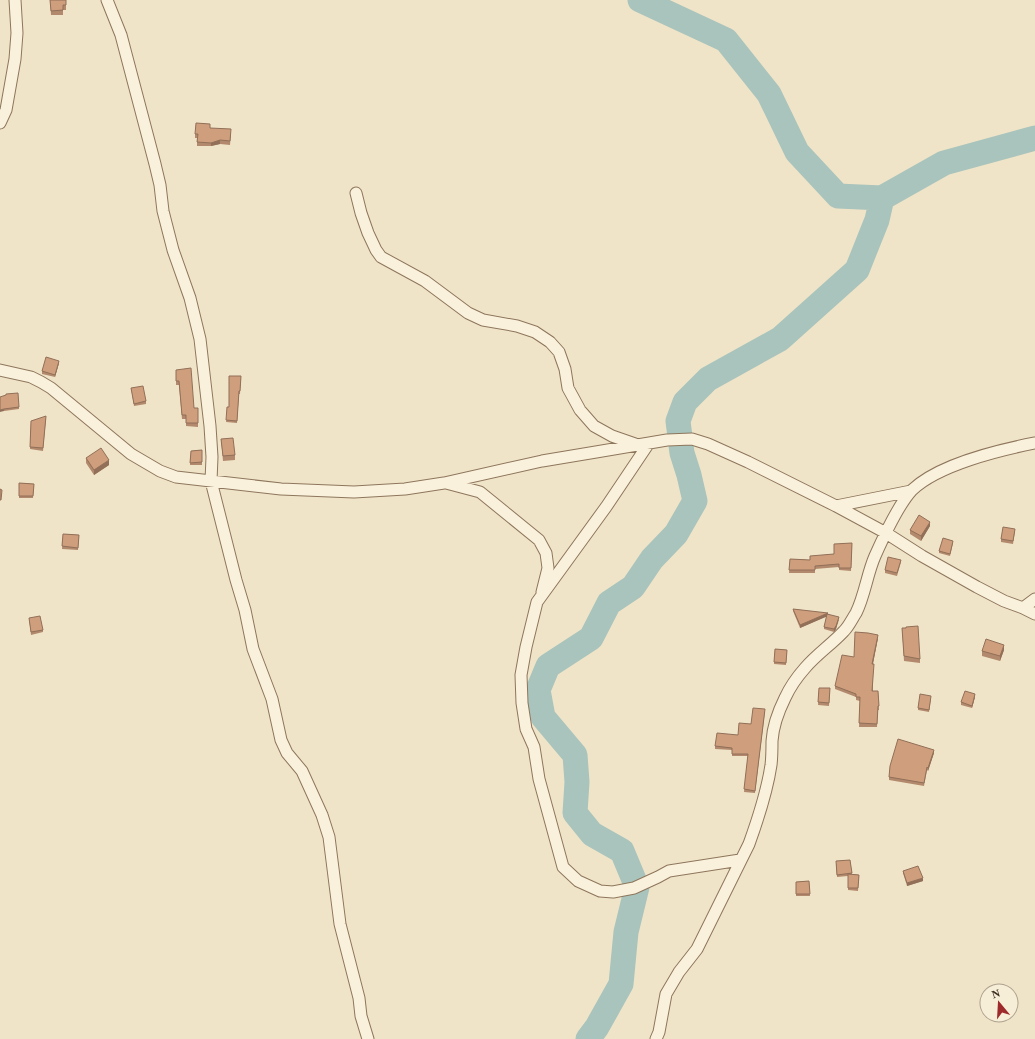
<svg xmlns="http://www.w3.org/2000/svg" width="1035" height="1039" viewBox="0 0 1035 1039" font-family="Georgia,serif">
	<rect width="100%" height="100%" fill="#f0e4c8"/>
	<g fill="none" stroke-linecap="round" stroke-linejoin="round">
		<path stroke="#a9c4bc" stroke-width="25" d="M 640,0 L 726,40 L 769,94 L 797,152 L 838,196 L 882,198 L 944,163 L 1035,138
			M 588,1039 L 597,1027 L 621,984 L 626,932 L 637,887 L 622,851 L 592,834 L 575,813 L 577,782 L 575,755 L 543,717 L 538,690 L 548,666 L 591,638 L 609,603 L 633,587 L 652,559 L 676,534 L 695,501 L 689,475 L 682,453 L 678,421 L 685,402 L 708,379 L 780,339 L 857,270 L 877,220 L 882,198"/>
		<g stroke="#8d765c" stroke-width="13">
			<path id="street" d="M 107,0 L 121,35 L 155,164 L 160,185 L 163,211 L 173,250 L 190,298 L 200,339 L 210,426 L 212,457 L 211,481 L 236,580 L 245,610 L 253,649 L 272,699 L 281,740 L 287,753 L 302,771 L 322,815 L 329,837 L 340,924 L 359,998 L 361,1016 L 368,1039
				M 0,123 L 6,110 L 15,59 L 17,33 L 15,0
				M 356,193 L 361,213 L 368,233 L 376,250 L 381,257 L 425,281 L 468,313 L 483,320 L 517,326 L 535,332 L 550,342 L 559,352 L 565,369 L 568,388 L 580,410 L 594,426 L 612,436 L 635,444
				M 0,370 L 31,377 L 41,382 L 51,388 L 131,454 L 160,471 L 176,477 L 281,489 L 354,492 L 405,489 L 444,483 L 542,461 L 596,452 L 667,440 L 692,439 L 708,444 L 748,462 L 836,506 L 886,533 L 922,556 L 977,587 L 1004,601 L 1023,608 L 1035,614
				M 649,443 L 606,507 L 537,602 L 526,647 L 521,675 L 522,703 L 526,729 L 534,747 L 539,779 L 563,867 L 578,881 L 600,891 L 613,892 L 634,888 L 658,877 L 669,871 L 740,860
				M 446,483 L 480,492 L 539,540 L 546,553 L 548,568 L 542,592
				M 836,506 L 911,491
				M 1023,608 L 1035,599
				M 656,1039 L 659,1032 L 666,994 L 679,972 L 697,949 L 749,844 C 758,819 767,792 771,765 C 772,757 772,749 772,741 C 773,726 778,712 785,698 C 790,687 797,677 805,668 C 817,654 832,644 844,631 C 849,626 852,619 856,613 C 865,595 867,574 875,556 C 883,538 899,504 912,490 C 938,465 999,450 1035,443"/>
		</g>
		<use href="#street" stroke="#faf1dc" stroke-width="11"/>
	</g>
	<path fill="#b2896c" d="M 50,0 L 66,0 L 66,10 L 63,10 L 63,15 L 51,15 Z
		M 210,128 L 231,133 L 230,145 L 220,144 L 211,146 L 197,146 L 197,138 L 195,138 L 195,134 Z
		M 59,363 L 55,377 L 42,374 L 42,371 Z
		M 176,374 L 194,408 L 198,408 L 198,427 L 186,426 L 186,419 L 182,419 L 179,385 L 176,385 Z
		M 241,376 L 240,394 L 239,394 L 237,423 L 226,422 L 229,407 Z
		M 131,388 L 146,401 L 146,404 L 134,406 Z
		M 0,397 L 19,407 L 19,409 L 4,411 Z
		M 46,418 L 43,451 L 30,449 L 31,421 Z
		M 221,439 L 235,455 L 235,460 L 223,461 Z
		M 202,450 L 202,465 L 190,465 L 191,451 Z
		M 86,458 L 109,465 L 94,475 L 86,463 Z
		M 19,483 L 34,484 L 33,498 L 19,498 Z
		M 930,526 L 921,541 L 910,534 L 910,530 Z
		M 1015,531 L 1013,544 L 1001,542 L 1001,539 Z
		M 63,534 L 79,535 L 78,550 L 62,549 Z
		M 852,543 L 851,571 L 839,570 L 839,567 L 815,569 L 815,573 L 789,573 L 790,559 L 810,560 L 834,554 Z
		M 953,543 L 950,556 L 939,553 L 939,551 Z
		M 901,562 L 897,576 L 885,573 L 885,570 Z
		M 793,609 L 828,614 L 839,620 L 836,629 L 834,632 L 824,629 L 824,627 L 827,616 L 800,628 L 793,611 Z
		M 29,618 L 43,630 L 43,632 L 31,635 Z
		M 902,628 L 920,659 L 920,663 L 904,661 Z
		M 878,638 L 873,664 L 873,691 L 878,691 L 879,710 L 878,710 L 877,727 L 859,727 L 860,701 L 856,700 L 856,697 L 835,689 L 835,686 L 854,657 Z
		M 775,649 L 787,650 L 786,665 L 774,664 Z
		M 1004,650 L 1000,661 L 982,656 L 982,651 Z
		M 819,688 L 830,688 L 829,706 L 818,705 Z
		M 975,697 L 972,708 L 961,705 L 961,702 Z
		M 931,698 L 929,712 L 918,710 L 918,708 Z
		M 765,711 L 755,793 L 744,792 L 748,756 L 732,756 L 732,750 L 715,749 L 715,746 L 738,735 Z
		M 934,753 L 928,771 L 927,770 L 924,786 L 889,780 L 889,777 Z
		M 850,860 L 852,874 L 859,875 L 858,891 L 848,890 L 848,876 L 837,877 L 836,864 Z
		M 903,871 L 923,881 L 907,886 L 903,873 Z
		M 809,881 L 810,896 L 796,896 L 796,882 Z"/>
	<path fill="#916f58" d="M 220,140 L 220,144 L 211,146 L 211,143 Z
		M 59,361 L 59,363 L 55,377 L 55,375 Z
		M 4,409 L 4,411 L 0,412 L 0,410 Z
		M 109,460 L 109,465 L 94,475 L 94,470 Z
		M 930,522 L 930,526 L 921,541 L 921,536 Z
		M 828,613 L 828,616 L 800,628 L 800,625 Z
		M 839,617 L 836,629 L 834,632 L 834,629 Z
		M 878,635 L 878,638 L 872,668 L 872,664 Z
		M 1004,645 L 1004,650 L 1000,661 L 1000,656 Z
		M 975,694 L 975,697 L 972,708 L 972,706 Z
		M 934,750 L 934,753 L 928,771 L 928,768 Z
		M 923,878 L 923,881 L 907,886 L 907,883 Z"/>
	<path fill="#cf9f7d" stroke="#916f58" d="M 50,0 L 66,0 L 66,5 L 63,5 L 63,10 L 51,11 Z
		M 196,123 L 210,124 L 210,128 L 231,129 L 230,141 L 220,140 L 211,143 L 197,142 L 198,134 L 195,134 Z
		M 46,357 L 59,361 L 55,375 L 42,371 Z
		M 191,368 L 194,408 L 198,408 L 198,423 L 186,423 L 186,415 L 182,415 L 179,381 L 176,381 L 176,370 Z
		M 229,376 L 241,376 L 240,391 L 239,391 L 237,421 L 226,420 L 227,407 L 229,407 Z
		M 143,386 L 146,401 L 134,404 L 131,388 Z
		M 18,393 L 19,407 L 4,409 L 0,410 L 0,397 L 6,395 L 6,394 Z
		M 46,416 L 43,448 L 30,447 L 31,421 Z
		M 233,438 L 235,455 L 223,456 L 221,439 Z
		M 101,448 L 109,460 L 94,470 L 86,458 Z
		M 202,450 L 202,462 L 190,463 L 191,451 Z
		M 19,483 L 34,484 L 33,496 L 19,496 Z
		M 0,489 L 2,490 L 1,500 L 0,500 Z
		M 919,515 L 930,522 L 921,536 L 910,530 Z
		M 1003,527 L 1015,529 L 1013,541 L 1001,539 Z
		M 63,534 L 79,535 L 78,548 L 62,546 Z
		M 943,538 L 953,541 L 950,554 L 939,551 Z
		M 852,543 L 851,568 L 839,568 L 839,564 L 815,566 L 815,570 L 789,570 L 790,559 L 810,560 L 810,556 L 834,554 L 834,544 Z
		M 888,557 L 901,560 L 897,573 L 885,570 Z
		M 793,609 L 828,613 L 800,625 Z
		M 827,614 L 839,617 L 836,626 L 834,629 L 824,627 Z
		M 40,616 L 43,630 L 31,632 L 29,618 Z
		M 918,626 L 920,659 L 904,656 L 902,628 L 906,628 L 906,627 Z
		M 855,632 L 868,633 L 878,635 L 872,664 L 874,664 L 872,691 L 878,691 L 879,706 L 878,706 L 877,724 L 859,723 L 860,697 L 856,697 L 856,694 L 835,686 L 842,655 L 854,657 Z
		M 986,639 L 1004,645 L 1000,656 L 982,651 Z
		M 775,649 L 787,650 L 786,663 L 774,662 Z
		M 819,688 L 830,688 L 829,703 L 818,702 Z
		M 965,691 L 975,694 L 972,706 L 961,702 Z
		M 920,694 L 931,696 L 929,710 L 918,708 Z
		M 753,708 L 765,709 L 755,791 L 744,789 L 748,754 L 732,754 L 732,748 L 715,746 L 717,733 L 738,735 L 739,723 L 751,724 Z
		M 898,739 L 934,750 L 928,768 L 927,767 L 924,783 L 889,777 L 890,766 Z
		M 850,860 L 852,873 L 837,875 L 836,861 Z
		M 918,866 L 923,878 L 907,883 L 903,871 Z
		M 848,874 L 859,875 L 858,888 L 848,888 Z
		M 809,881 L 810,894 L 796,894 L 796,882 Z"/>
	<g transform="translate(999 1003) rotate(342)"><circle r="19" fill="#f7eed8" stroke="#ada18e"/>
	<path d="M0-3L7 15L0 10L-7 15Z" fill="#9e2a2b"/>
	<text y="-6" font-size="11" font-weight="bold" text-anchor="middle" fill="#3d2e20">N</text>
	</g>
</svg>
